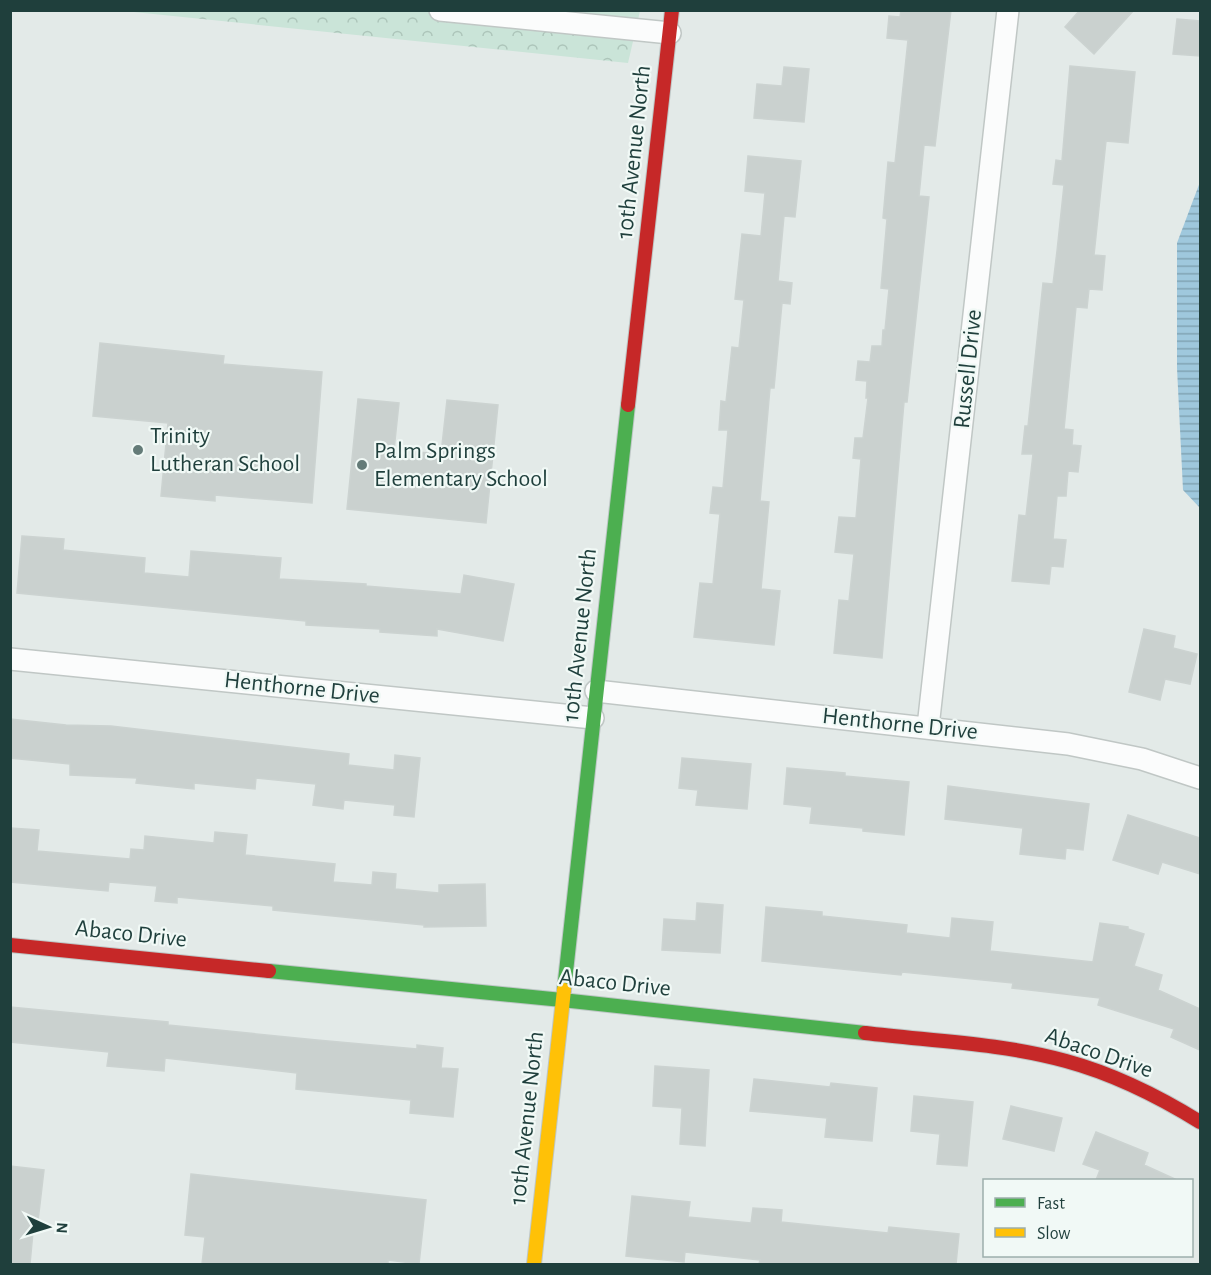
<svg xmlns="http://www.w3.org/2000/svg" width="1211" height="1275" viewBox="0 0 1211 1275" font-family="'Alegreya Sans',sans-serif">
	<defs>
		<pattern id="park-crowns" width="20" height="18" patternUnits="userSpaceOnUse" patternTransform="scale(1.5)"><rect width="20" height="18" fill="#cae4d8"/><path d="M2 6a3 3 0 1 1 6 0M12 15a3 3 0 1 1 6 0" fill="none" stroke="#adc5ba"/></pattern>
		<pattern id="water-rules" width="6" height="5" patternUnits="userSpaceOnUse" patternTransform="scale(1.5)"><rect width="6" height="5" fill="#9fc8dd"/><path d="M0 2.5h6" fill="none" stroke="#81a4b4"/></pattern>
	</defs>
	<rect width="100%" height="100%" fill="#e3eae8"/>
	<path fill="url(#park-crowns)" d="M 124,11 L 640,11 L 628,63 Z"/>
	<path fill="url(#water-rules)" d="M 1200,182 L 1200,508 L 1183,490 L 1177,368 L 1177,243 Z"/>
	<path fill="#cad1cf" stroke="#ccd3d1" stroke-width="1.5" d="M 901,10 L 951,10 L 935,146 L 924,145 L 919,196 L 929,197 L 907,402 L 904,402 L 882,658 L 834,653 L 839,600 L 849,601 L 854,554 L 835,552 L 839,517 L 856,518 L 861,459 L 853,458 L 855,438 L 863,438 L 868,398 L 866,398 L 867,381 L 856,380 L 858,361 L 870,362 L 872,346 L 882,346 L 883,330 L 885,330 L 889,289 L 881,288 L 887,219 L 883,218 L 888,162 L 895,163 L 908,40 L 887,38 L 889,16 L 900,17 Z
		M 1080,10 L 1134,10 L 1094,54 L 1065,27 Z
		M 1177,19 L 1200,21 L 1200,56 L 1173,54 Z
		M 1070,66 L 1135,72 L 1128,143 L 1106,141 L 1094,255 L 1105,256 L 1102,290 L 1089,289 L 1087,308 L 1076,307 L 1064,429 L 1073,430 L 1072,445 L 1081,446 L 1078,472 L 1068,471 L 1066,496 L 1057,496 L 1053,539 L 1066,540 L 1063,567 L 1051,566 L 1049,584 L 1012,581 L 1019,515 L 1026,516 L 1033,454 L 1022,454 L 1025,426 L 1028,426 L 1043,283 L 1053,284 L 1057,251 L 1064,185 L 1053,184 L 1056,160 L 1062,161 Z
		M 784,67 L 809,69 L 804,122 L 754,118 L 757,84 L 782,86 Z
		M 748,156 L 801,161 L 795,217 L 784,216 L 778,281 L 792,283 L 790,304 L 782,303 L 774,388 L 770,388 L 760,501 L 769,502 L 761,589 L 780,591 L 774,645 L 694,637 L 700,583 L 713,584 L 720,514 L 710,513 L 713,487 L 723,488 L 728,430 L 719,430 L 721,401 L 726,402 L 732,347 L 739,348 L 744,300 L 735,299 L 742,234 L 761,236 L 765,193 L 745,191 Z
		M 100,343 L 224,356 L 223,364 L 322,372 L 312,503 L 215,495 L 215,501 L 161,496 L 168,423 L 93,416 Z
		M 358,399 L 399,403 L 394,450 L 441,454 L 447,400 L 498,405 L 486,523 L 347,509 Z
		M 22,536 L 64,539 L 63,550 L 145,558 L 144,573 L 189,577 L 191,551 L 281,558 L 279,579 L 366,584 L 366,586 L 461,594 L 464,575 L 514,584 L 503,641 L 437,629 L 437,636 L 380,632 L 380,629 L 306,625 L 306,621 L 17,593 Z
		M 1144,629 L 1175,636 L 1173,648 L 1197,654 L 1190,684 L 1165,679 L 1160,700 L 1129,692 Z
		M 10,719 L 66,725 L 111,726 L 349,754 L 348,765 L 394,770 L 395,755 L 420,758 L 414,817 L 394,815 L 395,805 L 344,800 L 343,809 L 313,805 L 316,784 L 256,778 L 255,789 L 194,783 L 194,789 L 136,783 L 137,778 L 70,775 L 70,764 L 10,758 Z
		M 682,758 L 751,764 L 747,809 L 696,805 L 698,790 L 679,788 Z
		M 787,768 L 845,773 L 845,776 L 909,782 L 904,835 L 863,831 L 863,828 L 810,823 L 812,807 L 784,804 Z
		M 948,786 L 1089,804 L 1083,850 L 1066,848 L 1065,859 L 1020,854 L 1023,828 L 945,819 Z
		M 1128,815 L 1200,838 L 1200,874 L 1162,862 L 1158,874 L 1113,860 Z
		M 10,828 L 39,830 L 37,851 L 130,859 L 131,849 L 144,850 L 145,836 L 214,843 L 215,832 L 247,835 L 245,855 L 335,864 L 333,882 L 372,885 L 373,872 L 396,874 L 395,889 L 439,893 L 439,885 L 485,884 L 486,926 L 424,927 L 424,925 L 273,910 L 273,906 L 177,897 L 177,903 L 155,901 L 157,886 L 109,882 L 108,891 L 10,882 Z
		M 697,903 L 723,905 L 720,953 L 662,950 L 664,919 L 696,921 Z
		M 766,907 L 822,912 L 822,916 L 907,925 L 906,933 L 950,938 L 952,918 L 993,922 L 990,951 L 1093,962 L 1100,923 L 1128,927 L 1128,929 L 1144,934 L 1134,966 L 1162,975 L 1158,990 L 1200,1009 L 1200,1050 L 1171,1037 L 1174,1029 L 1098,1005 L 1100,998 L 1012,988 L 1013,983 L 902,972 L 901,975 L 762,961 Z
		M 10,1007 L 168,1022 L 168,1025 L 317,1040 L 417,1049 L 417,1045 L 443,1048 L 441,1068 L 458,1069 L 453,1117 L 410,1113 L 411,1100 L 296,1089 L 297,1073 L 165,1058 L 164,1071 L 107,1066 L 109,1052 L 10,1042 Z
		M 655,1066 L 709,1070 L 705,1146 L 680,1144 L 682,1108 L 653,1106 Z
		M 754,1079 L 830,1087 L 831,1083 L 877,1088 L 872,1141 L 825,1137 L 827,1118 L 750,1111 Z
		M 914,1096 L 973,1102 L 967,1166 L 937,1164 L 940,1134 L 911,1131 Z
		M 1011,1106 L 1062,1118 L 1054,1151 L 1003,1139 Z
		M 1096,1132 L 1148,1153 L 1144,1165 L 1177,1180 L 1096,1180 L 1100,1170 L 1083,1164 Z
		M 10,1166 L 44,1170 L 38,1221 L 34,1221 L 30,1264 L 10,1264 Z
		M 191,1174 L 426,1200 L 419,1264 L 388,1260 L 388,1264 L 202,1264 L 205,1237 L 185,1235 Z
		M 632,1196 L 690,1202 L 688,1217 L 751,1223 L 753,1208 L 782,1210 L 781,1222 L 888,1233 L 889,1227 L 959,1234 L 956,1264 L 759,1264 L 760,1260 L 685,1252 L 684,1262 L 626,1256 Z"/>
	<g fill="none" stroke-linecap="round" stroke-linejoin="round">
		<g stroke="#c0c7c5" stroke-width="24">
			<path id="street" d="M 440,10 L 670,33
				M 10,659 L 593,718
				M 596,691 L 1068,744 L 1142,759 L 1200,778
				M 928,727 L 1008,10"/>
		</g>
		<g stroke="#bec7c6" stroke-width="16">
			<path id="fast" d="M 269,971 L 562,1000 L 865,1033
				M 564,990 L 628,405"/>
		</g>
		<g stroke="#bec7c6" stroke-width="16">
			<path id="slow" d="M 534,1264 L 564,990"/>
		</g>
		<g stroke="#bec7c6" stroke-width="16">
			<path id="jam" d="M 628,405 L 672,10
				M 10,945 L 269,971
				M 865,1033 C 931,1041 1001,1043 1066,1061 C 1114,1074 1158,1096 1200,1122"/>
		</g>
		<use href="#street" stroke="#fbfcfc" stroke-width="21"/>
		<use href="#fast" stroke="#4caf50" stroke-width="14"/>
		<use href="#slow" stroke="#ffc107" stroke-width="14"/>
		<use href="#jam" stroke="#c62828" stroke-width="14"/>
	</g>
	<g fill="#647b78" stroke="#f1f9f6" stroke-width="2">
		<circle cx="138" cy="450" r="6"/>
		<circle cx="362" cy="465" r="6"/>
	</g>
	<g text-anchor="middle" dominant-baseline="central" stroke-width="4.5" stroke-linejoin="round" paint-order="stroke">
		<g font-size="24" fill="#1f3f3c" stroke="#f1f9f6">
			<text transform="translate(634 152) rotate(-84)">10th Avenue North</text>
			<text transform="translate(968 369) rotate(-84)">Russell Drive</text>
			<text transform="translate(580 635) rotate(-84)">10th Avenue North</text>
			<text transform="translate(302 688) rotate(6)">Henthorne Drive</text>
			<text transform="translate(900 724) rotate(6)">Henthorne Drive</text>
			<text transform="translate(131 934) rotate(6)">Abaco Drive</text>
			<text transform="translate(615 983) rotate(6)">Abaco Drive</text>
			<text transform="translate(1099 1053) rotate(19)">Abaco Drive</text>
			<text transform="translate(527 1118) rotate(-84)">10th Avenue North</text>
		</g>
		<g font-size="24" fill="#1f3f3c" stroke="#f1f9f6" text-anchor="start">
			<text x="150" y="436">Trinity<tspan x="150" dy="28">Lutheran School</tspan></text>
			<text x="374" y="451">Palm Springs<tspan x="374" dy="28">Elementary School</tspan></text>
		</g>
	</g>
	<rect width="1211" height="1275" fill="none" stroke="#1f3f3c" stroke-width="24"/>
	<rect x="983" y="1179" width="210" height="78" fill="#f1f9f6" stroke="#9dafac" stroke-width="1.5"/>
	<rect x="995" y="1198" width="30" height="9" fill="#4caf50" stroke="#9dafac" stroke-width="1.5"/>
	<text x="1037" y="1209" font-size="18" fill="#1f3f3c">Fast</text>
	<rect x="995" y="1228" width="30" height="9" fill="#ffc107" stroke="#9dafac" stroke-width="1.5"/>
	<text x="1037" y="1239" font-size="18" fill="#1f3f3c">Slow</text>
	<g transform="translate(48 1227) rotate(94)" stroke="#f1f9f6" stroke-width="4.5" paint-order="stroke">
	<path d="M0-4.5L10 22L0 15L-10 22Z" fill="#1f3f3c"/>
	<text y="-9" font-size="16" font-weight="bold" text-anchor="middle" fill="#1f3f3c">N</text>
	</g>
</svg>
